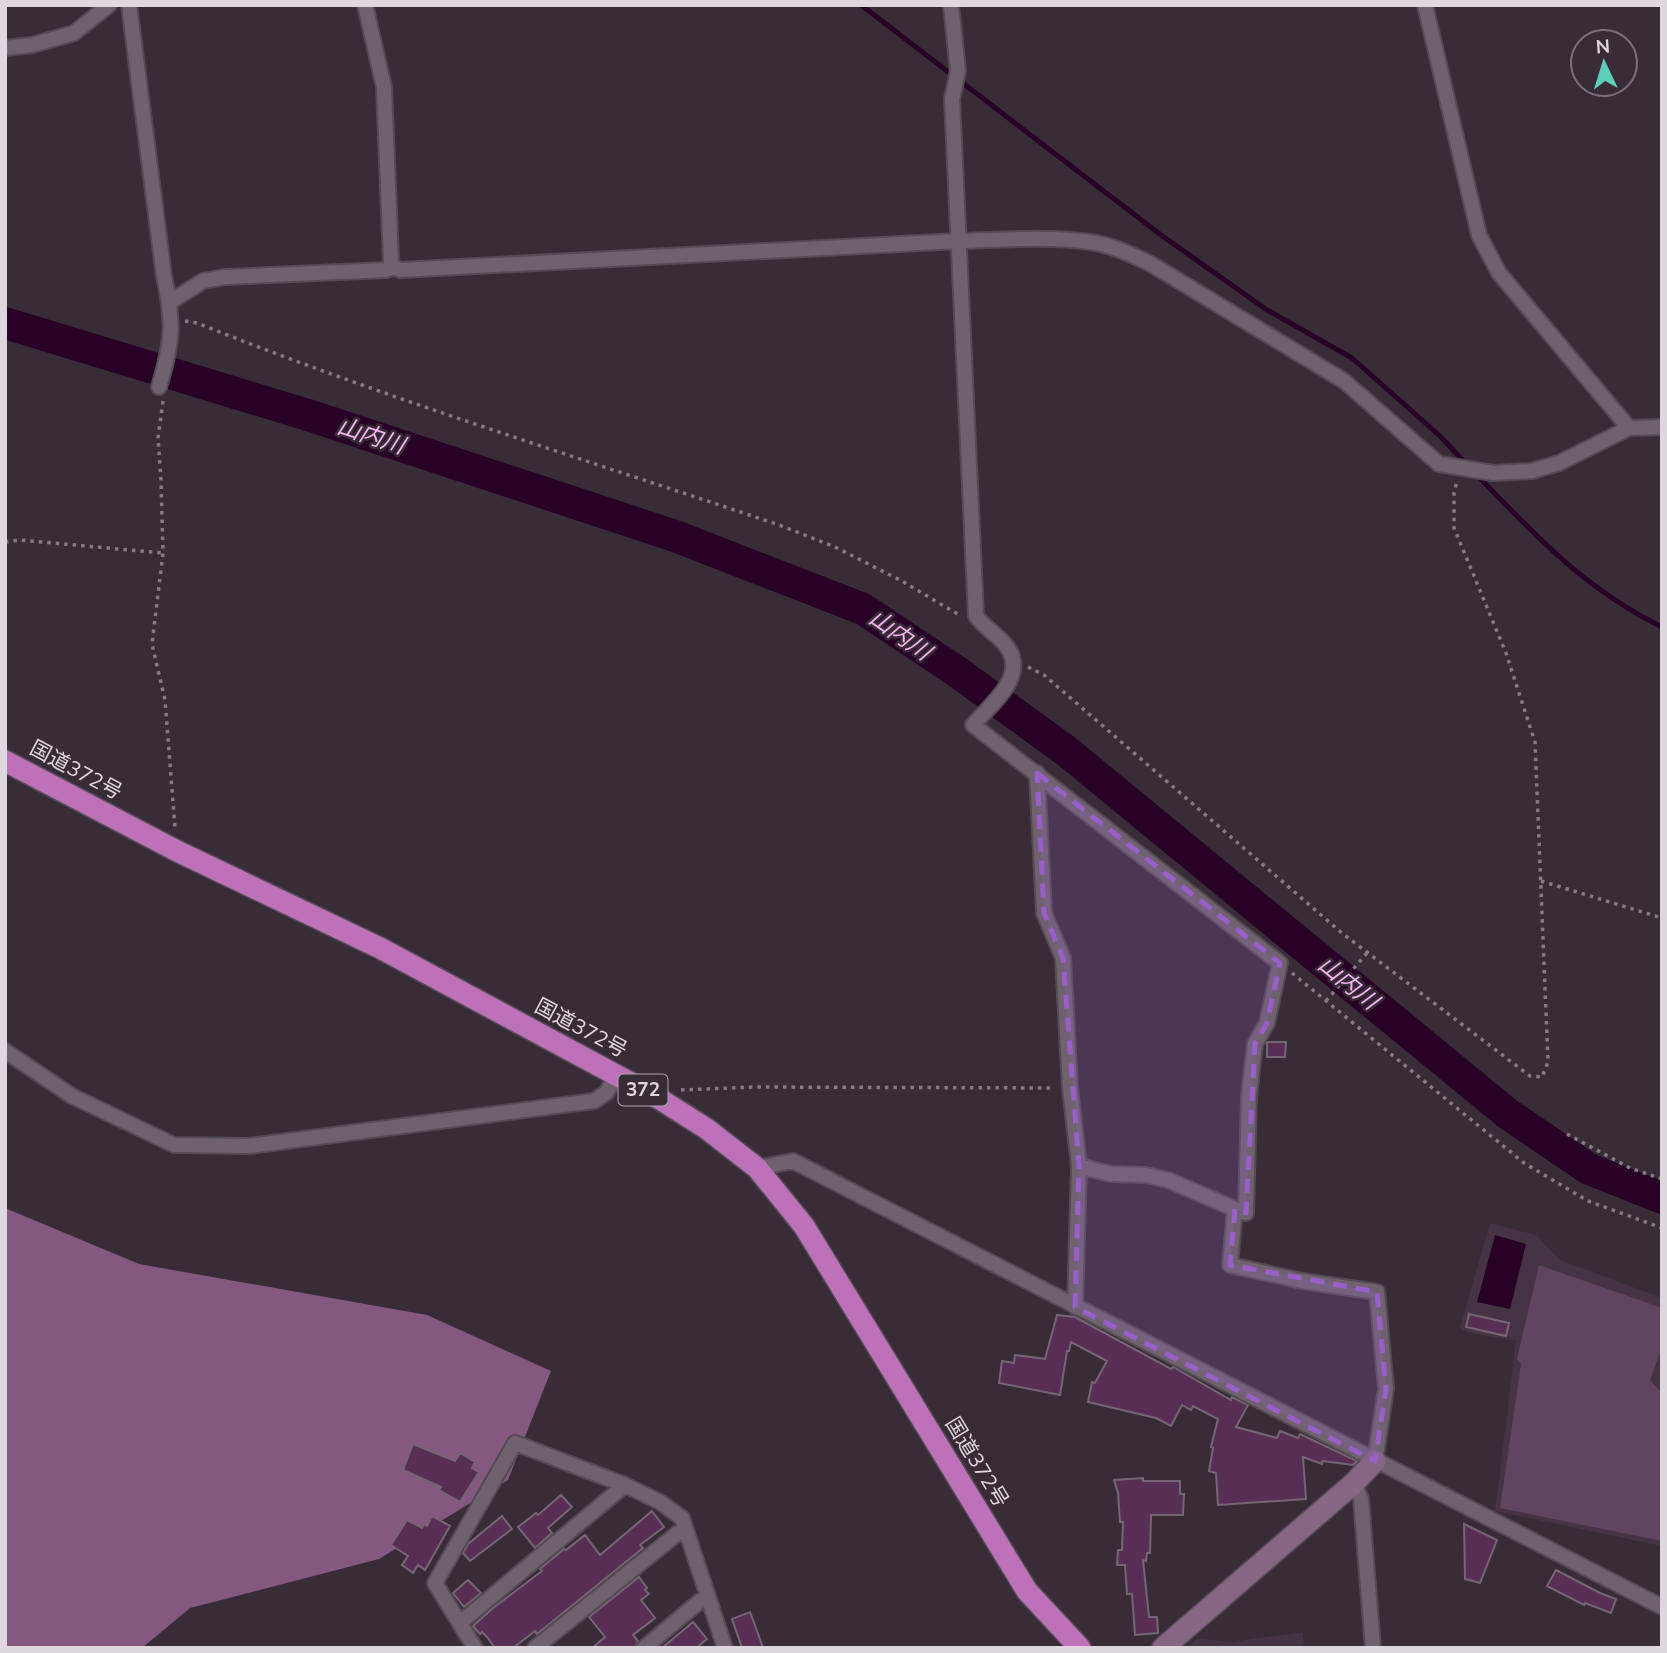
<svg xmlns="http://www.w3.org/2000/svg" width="1667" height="1653" viewBox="0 0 1667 1653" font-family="'Nunito Sans','Noto Sans JP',sans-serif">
	<rect width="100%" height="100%" fill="#382c37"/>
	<path fill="#453444" d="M 1490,1223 L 1536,1235 L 1560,1260 L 1662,1298 L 1662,1546 L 1495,1511 L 1516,1341 L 1466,1332 L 1460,1327 Z
		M 1303,1632 L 1304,1648 L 1186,1648 L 1198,1638 L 1232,1642 Z"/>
	<path fill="#634460" d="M 1539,1265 L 1662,1308 L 1662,1347 L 1650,1380 L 1662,1393 L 1662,1541 L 1500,1508 L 1521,1364 L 1517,1359 Z"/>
	<path fill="#855882" d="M 5,1208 L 139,1264 L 427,1315 L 551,1371 L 508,1480 L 379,1559 L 190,1608 L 142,1648 L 5,1648 Z"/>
	<path fill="#280127" d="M 1495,1235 L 1526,1244 L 1510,1309 L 1477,1302 Z"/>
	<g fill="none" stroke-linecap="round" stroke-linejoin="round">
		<path stroke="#280127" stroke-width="5" d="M 861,5 L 1161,235 L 1267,310 L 1352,358 L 1440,436 L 1468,466
			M 1475,473 C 1533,533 1584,589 1662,627"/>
		<path stroke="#280127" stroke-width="32" d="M 5,323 L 308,415 L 675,536 L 863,609 L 956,671 L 1065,750 L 1508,1114 L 1589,1169 L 1662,1198"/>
	</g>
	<path fill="#592e56" stroke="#746672" stroke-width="2" d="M 1267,1042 L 1286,1042 L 1285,1057 L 1267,1057 Z
		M 1469,1314 L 1509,1323 L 1506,1336 L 1466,1327 Z
		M 1057,1315 L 1075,1317 L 1171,1369 L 1173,1367 L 1231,1400 L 1232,1397 L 1248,1405 L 1236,1427 L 1277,1438 L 1280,1431 L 1298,1438 L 1300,1434 L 1357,1461 L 1353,1465 L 1323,1461 L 1322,1464 L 1303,1457 L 1306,1499 L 1218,1505 L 1216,1473 L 1209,1471 L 1213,1448 L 1211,1447 L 1218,1419 L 1193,1406 L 1191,1410 L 1182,1405 L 1171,1426 L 1156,1418 L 1088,1402 L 1092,1382 L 1095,1383 L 1107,1361 L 1071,1342 L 1069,1351 L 1067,1351 L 1060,1395 L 999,1383 L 1002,1361 L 1014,1363 L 1015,1355 L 1045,1359 Z
		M 413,1444 L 455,1461 L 460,1453 L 475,1462 L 472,1468 L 479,1472 L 460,1502 L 439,1490 L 441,1487 L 403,1470 Z
		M 1143,1478 L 1143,1481 L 1180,1481 L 1180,1494 L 1184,1494 L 1183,1515 L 1151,1515 L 1150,1553 L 1147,1553 L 1146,1561 L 1143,1560 L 1149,1617 L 1157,1617 L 1158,1633 L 1135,1635 L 1132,1594 L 1127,1594 L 1125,1565 L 1117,1565 L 1118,1550 L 1122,1550 L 1123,1522 L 1120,1522 L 1118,1493 L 1114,1480 Z
		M 561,1495 L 572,1507 L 548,1528 L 552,1533 L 535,1548 L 518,1527 L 536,1513 L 538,1515 Z
		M 652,1511 L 664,1527 L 640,1545 L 643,1548 L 537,1634 L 535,1631 L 513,1648 L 495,1648 L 487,1637 L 482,1632 L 480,1634 L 473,1626 L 493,1608 L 542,1571 L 540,1569 L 564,1549 L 566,1550 L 585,1535 L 600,1555 Z
		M 432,1516 L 450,1526 L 425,1570 L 418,1565 L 413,1573 L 402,1565 L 408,1556 L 391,1545 L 407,1520 L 422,1528 L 424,1524 L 427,1526 Z
		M 502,1516 L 512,1529 L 470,1561 L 463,1553 L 468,1544 Z
		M 1464,1524 L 1497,1540 L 1480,1583 L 1465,1579 Z
		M 1556,1570 L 1600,1593 L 1616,1599 L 1611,1613 L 1585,1603 L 1584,1605 L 1547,1586 Z
		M 639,1577 L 647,1588 L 645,1590 L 649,1594 L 641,1600 L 655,1618 L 633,1635 L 638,1641 L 635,1648 L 592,1648 L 605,1637 L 589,1617 Z
		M 468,1580 L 481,1593 L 464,1607 L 453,1593 Z
		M 750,1612 L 756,1628 L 763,1648 L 742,1648 L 732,1619 Z
		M 693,1622 L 707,1639 L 696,1648 L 662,1648 Z"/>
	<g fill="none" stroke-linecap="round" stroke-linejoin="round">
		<g stroke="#554b54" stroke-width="18">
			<path id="street" d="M 129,5 L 164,276 C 174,323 173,340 159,387
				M 365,5 L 384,87 L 391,261 L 394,267 L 400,270 L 958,241 C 1002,240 1047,236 1090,242 C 1112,245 1132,255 1151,264 L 1344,381 L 1439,464 L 1493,473 L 1532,471 L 1559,463 L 1629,428 L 1662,427
				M 951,5 L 958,71 L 952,99 L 976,616 C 984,627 995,633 1004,643 C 1031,674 993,702 973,725 L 1280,963 L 1267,1023 L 1255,1044 L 1249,1096 L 1246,1213 L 1235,1209 L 1230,1265 L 1302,1281 L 1377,1292 L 1386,1389 L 1375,1461
				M 1425,5 L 1479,235 L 1499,273 L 1629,428
				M 5,48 L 32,45 L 74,33 L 109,5
				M 170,302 L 203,281 L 225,277 L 386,270 L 394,267
				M 1037,773 L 1044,913 L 1063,958 L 1070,1088 L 1079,1166 L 1075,1307
				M 5,1051 L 72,1096 L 174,1145 L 249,1146 L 594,1101 L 607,1092 L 616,1075
				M 1079,1166 L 1111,1174 L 1146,1175 L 1168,1180 L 1235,1209
				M 757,1168 L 793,1161 L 1662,1607
				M 1354,1483 L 1361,1499 L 1373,1648
				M 460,1623 L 625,1485
				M 475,1648 L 435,1583 L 515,1443 L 625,1485 L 660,1502 L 682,1518 L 725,1648
				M 535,1648 L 678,1533 L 686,1530
				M 644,1648 L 700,1601 L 709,1599"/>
		</g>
		<g stroke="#554b54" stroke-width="24">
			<path id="secondary" d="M 1163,1648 L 1354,1483 L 1375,1461"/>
		</g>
		<g stroke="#554b54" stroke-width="24">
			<path id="highway" d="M 5,761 L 177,851 L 380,948 L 616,1075 L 655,1096 L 707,1129 L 757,1168 L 804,1226 L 1027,1591 L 1080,1648"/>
		</g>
		<path stroke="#857b84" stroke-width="3.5" stroke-dasharray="3.5 5" stroke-linecap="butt" d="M 185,321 L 197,323 C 387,399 584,459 779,525 L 835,547 L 900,580 L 961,616
			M 163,401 L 158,438 L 161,480 L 163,553 L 152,644 L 165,700 L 175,828
			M 5,542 L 20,540 L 163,553
			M 1028,667 L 1044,675 L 1343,934 L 1530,1076 L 1542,1077 L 1548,1062 L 1535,742 L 1506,653 L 1454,528 L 1454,493 L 1457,481
			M 1541,881 L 1662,918
			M 1292,973 L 1524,1163 L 1588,1201 L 1662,1228
			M 1326,1001 L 1367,953
			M 681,1090 L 755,1087 L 1055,1088
			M 1567,1134 L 1630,1168 L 1662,1179"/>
		<use href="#street" stroke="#6f626e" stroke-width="14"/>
		<use href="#secondary" stroke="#866684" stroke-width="21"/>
		<use href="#highway" stroke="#bd71b8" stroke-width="21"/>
	</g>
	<path fill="#995fc8" fill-opacity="0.2" stroke="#995fc8" stroke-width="5" stroke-dasharray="14 9" stroke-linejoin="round" d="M 1037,773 L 1280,963 L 1267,1023 L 1255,1044 L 1246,1213 L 1235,1209 L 1230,1265 L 1377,1292 L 1386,1389 L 1375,1461 L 1075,1307 L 1079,1166 L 1063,958 L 1044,913 Z"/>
	<g text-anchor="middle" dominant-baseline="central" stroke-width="5" stroke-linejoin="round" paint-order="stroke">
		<rect fill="#382c37" stroke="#ada4ac" stroke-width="2" x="618.5" y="1074.5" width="49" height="31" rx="5"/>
		<g font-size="19" font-weight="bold" fill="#dfd7de">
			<text x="643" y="1090">372</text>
		</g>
		<g font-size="21" fill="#dfd7de" stroke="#382c37">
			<text transform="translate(76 770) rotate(28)">国道372号</text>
			<text transform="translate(581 1028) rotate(28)">国道372号</text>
			<text transform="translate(977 1462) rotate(59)">国道372号</text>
		</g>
		<g font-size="23" font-style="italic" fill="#fab4f4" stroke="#382c37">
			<text transform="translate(371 436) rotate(18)">山内川</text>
			<text transform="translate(900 635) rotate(35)">山内川</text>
			<text transform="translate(1348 983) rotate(39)">山内川</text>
		</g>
	</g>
	<rect width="1667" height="1653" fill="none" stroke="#dfd7de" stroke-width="14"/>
	<g transform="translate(1604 63) rotate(356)"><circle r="33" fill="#382c37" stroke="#7b707a" stroke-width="2"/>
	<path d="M0-5L12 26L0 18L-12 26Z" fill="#5dceb9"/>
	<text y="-10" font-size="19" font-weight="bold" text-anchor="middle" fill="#dfd7de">N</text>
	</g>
</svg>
